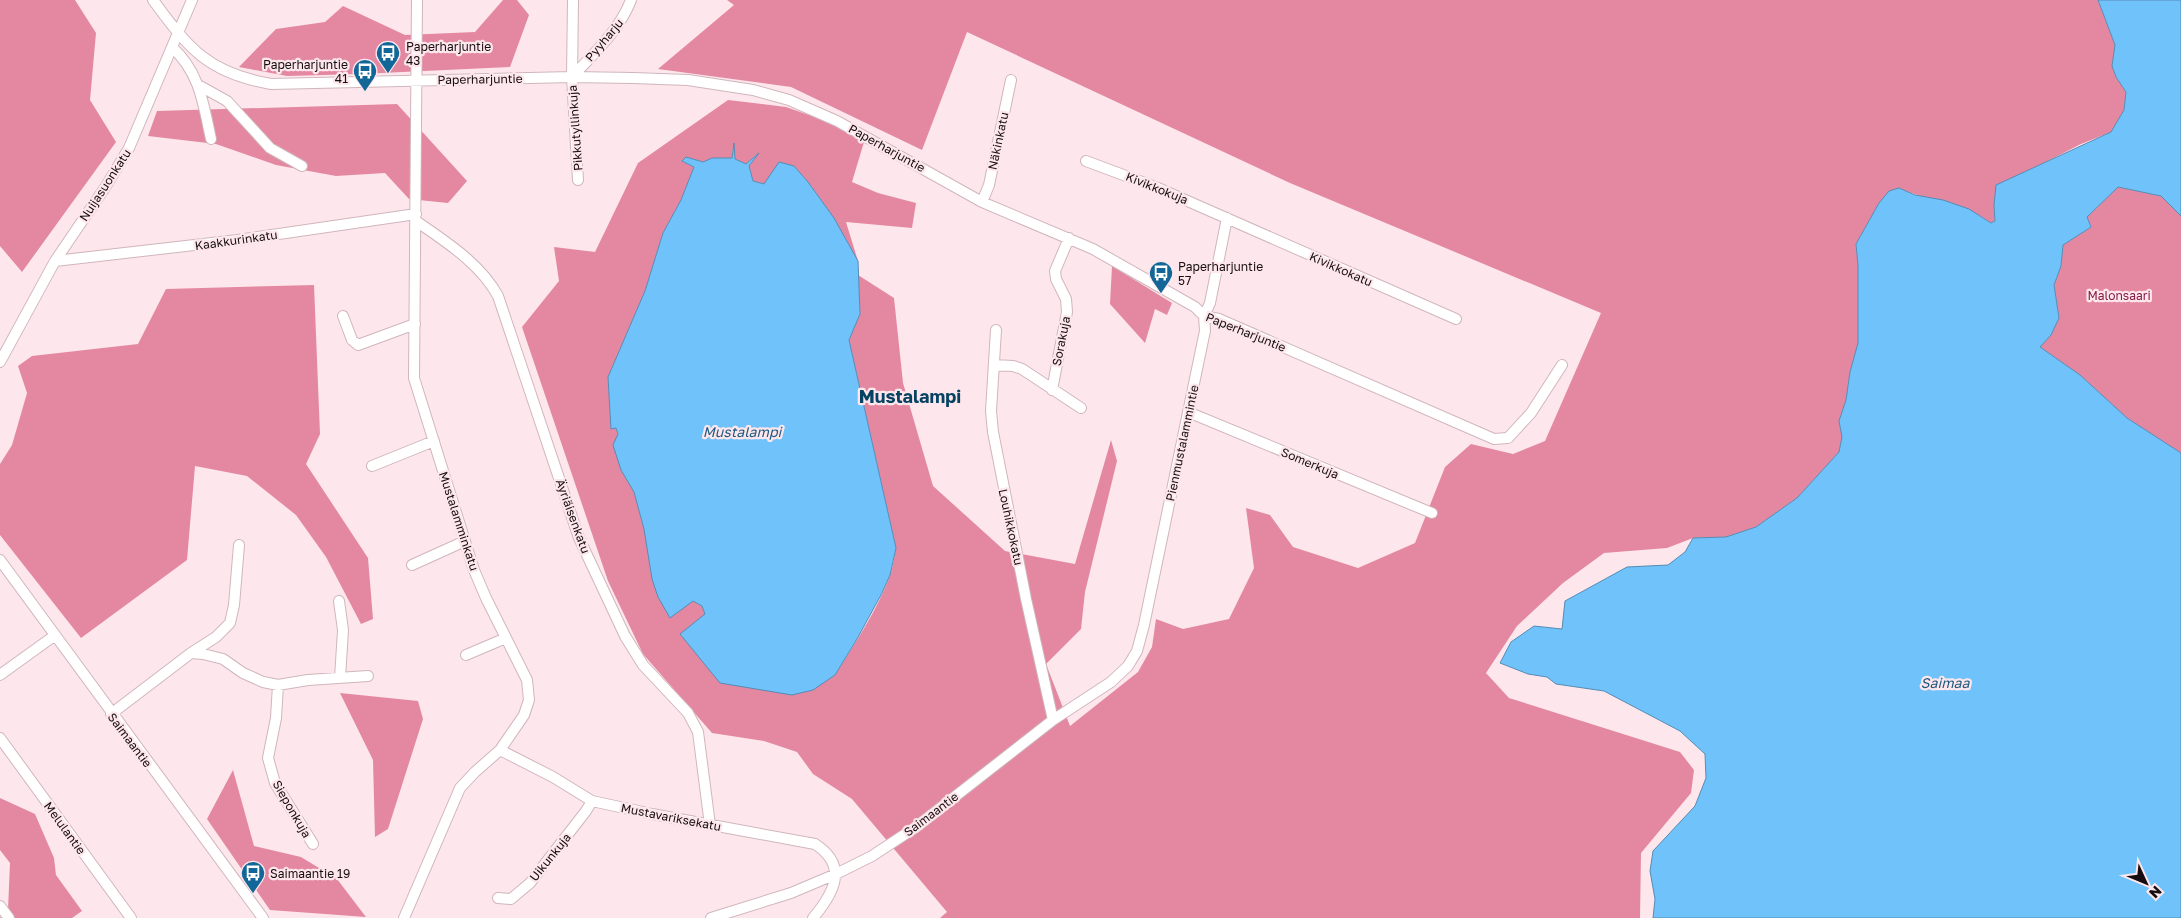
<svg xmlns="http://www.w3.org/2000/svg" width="2181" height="918" viewBox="0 0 2181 918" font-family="'Golos Text',sans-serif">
	<rect width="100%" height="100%" fill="#fde7ec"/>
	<path fill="#e488a2" d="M 0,0 L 75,0 L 96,33 L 90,100 L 116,142 L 22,272 L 0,246 Z
		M 503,0 L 517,0 L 529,15 L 510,67 L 360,74 L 287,76 L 239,67 L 276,29 L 325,22 L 343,6 L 405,35 L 475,32 Z
		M 727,0 L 2098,0 L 2115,45 L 2112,66 L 2116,77 L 2126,92 L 2124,110 L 2111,132 L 2081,144 L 2024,173 L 1994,205 L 1995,221 L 1991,223 C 1963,202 1930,202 1899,188 L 1879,203 L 1856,244 L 1858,265 L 1858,343 L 1850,372 L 1846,400 L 1839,421 L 1842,437 L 1839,452 L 1797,498 L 1756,527 L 1726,537 L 1693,538 L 1667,548 L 1604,553 L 1563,583 L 1517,626 L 1486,673 L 1509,698 L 1680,752 L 1694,770 L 1691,793 L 1641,853 L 1640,918 L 940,918 L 947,912 L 852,799 L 813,774 L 797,752 L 764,741 L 712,733 L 643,654 L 608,581 L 522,327 L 559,281 L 554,247 L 595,252 L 638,163 L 728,100 L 786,107 L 826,121 L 864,142 L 852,182 L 878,193 L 916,203 L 912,228 L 846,222 L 858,261 C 839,227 820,194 794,166 L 764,184 L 753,181 L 749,166 L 756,155 L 746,164 L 735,159 L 733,147 L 732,158 L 712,158 L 703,162 L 686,157 L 682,161 L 694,167 L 681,200 L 663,233 L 645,291 L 608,377 L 611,429 L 616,428 L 618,435 L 621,470 L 634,492 L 644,529 L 693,601 L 702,606 L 705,614 L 835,675 C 854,645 878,609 890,575 C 893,567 894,557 896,548 L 849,340 L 860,314 L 858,275 L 894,298 L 903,383 L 933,486 L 1005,551 L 1075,564 L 1111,440 L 1117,461 L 1085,592 L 1081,629 L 1046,664 L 1070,726 L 1138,672 L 1152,647 L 1156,619 L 1183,629 L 1229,619 L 1254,568 L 1246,508 L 1270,515 L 1293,547 L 1358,568 L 1415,543 L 1445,467 L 1471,444 L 1513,454 L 1545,441 L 1601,313 L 1290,183 L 967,32 L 922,150 L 791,87 L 658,69 L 734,5 Z
		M 397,104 L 467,181 L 448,203 L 409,199 L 385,173 L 336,176 L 276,165 L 216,144 L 148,136 L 157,111 Z
		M 2118,187 L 2161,196 L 2181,216 L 2181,453 L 2127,418 L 2080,375 L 2040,347 L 2051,335 L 2059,318 L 2054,285 L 2061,266 L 2063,245 L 2091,227 L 2087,217 Z
		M 1112,266 L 1172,303 L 1167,315 L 1155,309 L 1145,343 L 1110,304 Z
		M 314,285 L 320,434 L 306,464 L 368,558 L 373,619 L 361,624 L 326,557 L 296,515 L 247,476 L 195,466 L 187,560 L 81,638 L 0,535 L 0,464 L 12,445 L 27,393 L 18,366 L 32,356 L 138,344 L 166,289 Z
		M 340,693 L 418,701 L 423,719 L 388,829 L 375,837 L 373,760 Z
		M 233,770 L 254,846 L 301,857 L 337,879 L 366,917 L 270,910 L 207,819 Z
		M 0,798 L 35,814 L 54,858 L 56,875 L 82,911 L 72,918 L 0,918 L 8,910 L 10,863 L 0,850 Z"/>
	<path fill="#70c2fb" stroke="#558cb4" d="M 2098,0 L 2181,0 L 2181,216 L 2161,196 L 2118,187 L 2087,217 L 2091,227 L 2063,245 L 2061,266 L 2054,285 L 2059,318 L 2051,335 L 2040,347 L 2080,375 L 2127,418 L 2181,453 L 2181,918 L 1653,918 L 1655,899 L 1650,871 L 1653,851 L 1695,806 L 1706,778 L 1705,754 L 1680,731 L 1604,691 L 1556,684 L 1547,677 L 1528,674 L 1500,663 L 1511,642 L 1534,626 L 1562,629 L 1565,601 L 1627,567 L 1668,565 L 1685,552 L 1693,538 L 1726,537 L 1756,527 L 1797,498 L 1839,452 L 1842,437 L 1839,421 L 1846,400 L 1850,372 L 1858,343 L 1858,265 L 1856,244 L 1879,203 L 1889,191 L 1899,188 L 1915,195 L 1943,200 L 1969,209 L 1991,223 L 1995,221 L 1994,205 L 1996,185 L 2111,132 L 2124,110 L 2126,92 L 2116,77 L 2112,66 L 2115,45 Z
		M 734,143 L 735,159 L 746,164 L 759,153 L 749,166 L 753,181 L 764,184 L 779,162 L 794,166 L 808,182 L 834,218 L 858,261 L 860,314 L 849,340 L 896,548 L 890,575 L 881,595 L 857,639 L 835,675 L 813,690 L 792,695 L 720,683 L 680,634 L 705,614 L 702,606 L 693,601 L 670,618 L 658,597 L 652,579 L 644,529 L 634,492 L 621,470 L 613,445 L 618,434 L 616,428 L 611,429 L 608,377 L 645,291 L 663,233 L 681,200 L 694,167 L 682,161 L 686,157 L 703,162 L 712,158 L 732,158 Z"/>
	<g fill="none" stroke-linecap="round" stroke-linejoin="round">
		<g stroke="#d0b6bc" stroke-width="12">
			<path id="minor" d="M 153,0 C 189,49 208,73 271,84 L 572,77 L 633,78 L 688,80 L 753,90 L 789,100 L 837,121 L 982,202 L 1093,249 L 1195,307 L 1204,316 L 1219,319 L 1494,439 L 1508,438 L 1531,413 L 1562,365
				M 573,0 L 572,77 L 578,180
				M 172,47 C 200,73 203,103 211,139
				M 572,77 C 594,53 619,31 631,0
				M 200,86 L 227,101 L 270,148 L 302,166
				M 1086,161 L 1158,188 L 1456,319
				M 982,202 L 989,185 L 1011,80
				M 416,221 C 446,242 480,263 498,296 L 579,538 L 625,636 L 643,665 L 688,713 L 698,732 L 710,825
				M 55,261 L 238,240 L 416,214
				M 343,316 L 352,340 L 358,345 L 415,324
				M 996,330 L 991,411 L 993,432 L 1026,599 L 1053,720
				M 0,362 L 55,261 L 106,186 L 129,148 L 192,0
				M 994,365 L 1013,366 L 1022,369 L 1081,408
				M 1052,390 L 1067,312 L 1066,299 L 1056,279 L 1055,271 L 1069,238
				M 1188,412 L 1432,513
				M 372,466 L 434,441
				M 0,560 L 263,918
				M 412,565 L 465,541
				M 339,601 L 343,630 L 340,678
				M 191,653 L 216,637 L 230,623 L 234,605 L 239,545
				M 466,655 L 506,638
				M 0,675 L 54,636
				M 278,685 L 276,718 L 268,758 L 275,783 L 313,844
				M 111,714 L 191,653 L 203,654 L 223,659 L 243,673 L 263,682 L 278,685 L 308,680 L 368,676
				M 0,738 L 131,918
				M 500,750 L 553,777 L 592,801 L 652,814 L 815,844 C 849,866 834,893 813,918
				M 498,898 L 511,899 L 530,883 L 586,811 L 592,801
				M 0,906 L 9,918
				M 404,918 L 460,788 L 475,772 L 500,750 L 524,715 L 529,700 L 527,680 L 486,598 L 474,570 L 414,378 L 417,0
				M 711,918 L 791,893 L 836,874 L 872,856 L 916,827 L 1053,720 L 1111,682 L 1128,666 L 1137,651 L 1144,625 L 1202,345 L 1205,331 L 1204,316 L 1210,303 L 1227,218"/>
		</g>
		<use href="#minor" stroke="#fff" stroke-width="10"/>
	</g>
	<defs>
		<g id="bus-pin" transform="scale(1.25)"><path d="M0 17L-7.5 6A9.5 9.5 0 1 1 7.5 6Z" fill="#126798" stroke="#fde7ec"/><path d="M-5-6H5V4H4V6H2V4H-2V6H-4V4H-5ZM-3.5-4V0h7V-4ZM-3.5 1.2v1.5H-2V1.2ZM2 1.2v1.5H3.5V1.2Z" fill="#fff"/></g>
	</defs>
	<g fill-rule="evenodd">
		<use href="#bus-pin" x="388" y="53"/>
		<use href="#bus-pin" x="365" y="71"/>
		<use href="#bus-pin" x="1161" y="273"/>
		<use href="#bus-pin" x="253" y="873"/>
	</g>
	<g text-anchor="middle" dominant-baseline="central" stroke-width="4.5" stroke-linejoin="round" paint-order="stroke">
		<g font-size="12" fill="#150d0f" stroke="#fde7ec">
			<text transform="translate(604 40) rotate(-50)">Pyyharju</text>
			<text transform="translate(480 79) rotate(-1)">Paperharjuntie</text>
			<text transform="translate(575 128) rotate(-94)">Pikkutyllinkuja</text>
			<text transform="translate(998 141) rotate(-78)">Näkinkatu</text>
			<text transform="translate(887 148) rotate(29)">Paperharjuntie</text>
			<text transform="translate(105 185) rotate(-57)">Nuijasuonkatu</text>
			<text transform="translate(1157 188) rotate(22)">Kivikkokuja</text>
			<text transform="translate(236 240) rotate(-8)">Kaakkurinkatu</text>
			<text transform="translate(1341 269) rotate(24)">Kivikkokatu</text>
			<text transform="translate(1246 332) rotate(22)">Paperharjuntie</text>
			<text transform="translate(1061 341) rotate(-79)">Sorakuja</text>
			<text transform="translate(1182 443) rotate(-78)">Pienmustalammintie</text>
			<text transform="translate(1310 463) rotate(23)">Somerkuja</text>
			<text transform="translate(573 516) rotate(70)">Äyriäisenkatu</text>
			<text transform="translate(459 521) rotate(72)">Mustalamminkatu</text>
			<text transform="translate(1011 527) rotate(78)">Louhikkokatu</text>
			<text transform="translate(130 740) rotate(53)">Saimaantie</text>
			<text transform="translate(292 809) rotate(60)">Sieponkuja</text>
			<text transform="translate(931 814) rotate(-37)">Saimaantie</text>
			<text transform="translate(671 817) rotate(11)">Mustavariksekatu</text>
			<text transform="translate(65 828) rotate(54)">Melulantie</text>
			<text transform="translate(550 857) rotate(-51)">Uikunkuja</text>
		</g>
		<g font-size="12" fill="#150d0f" stroke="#fde7ec" text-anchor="start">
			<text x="406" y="46">Paperharjuntie<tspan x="406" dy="14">43</tspan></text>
			<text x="348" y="64" text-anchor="end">Paperharjuntie<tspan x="348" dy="14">41</tspan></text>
			<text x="1178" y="266">Paperharjuntie<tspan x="1178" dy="14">57</tspan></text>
			<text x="270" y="873">Saimaantie 19</text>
		</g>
		<g font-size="12" fill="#861b46" stroke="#fde7ec">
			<text x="2119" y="295">Malonsaari</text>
		</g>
		<g font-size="14" font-style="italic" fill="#1d597f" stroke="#fde7ec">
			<text x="742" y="431">Mustalampi</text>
			<text x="1945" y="682">Saimaa</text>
		</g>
		<g font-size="18" font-weight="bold" fill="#074263" stroke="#fde7ec">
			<text x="910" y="396">Mustalampi</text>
		</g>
	</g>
	<g transform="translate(2146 883) rotate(134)" stroke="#fde7ec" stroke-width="4" paint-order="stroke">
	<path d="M0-4L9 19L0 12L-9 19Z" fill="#150d0f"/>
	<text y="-8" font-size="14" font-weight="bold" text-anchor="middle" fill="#150d0f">N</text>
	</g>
</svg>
